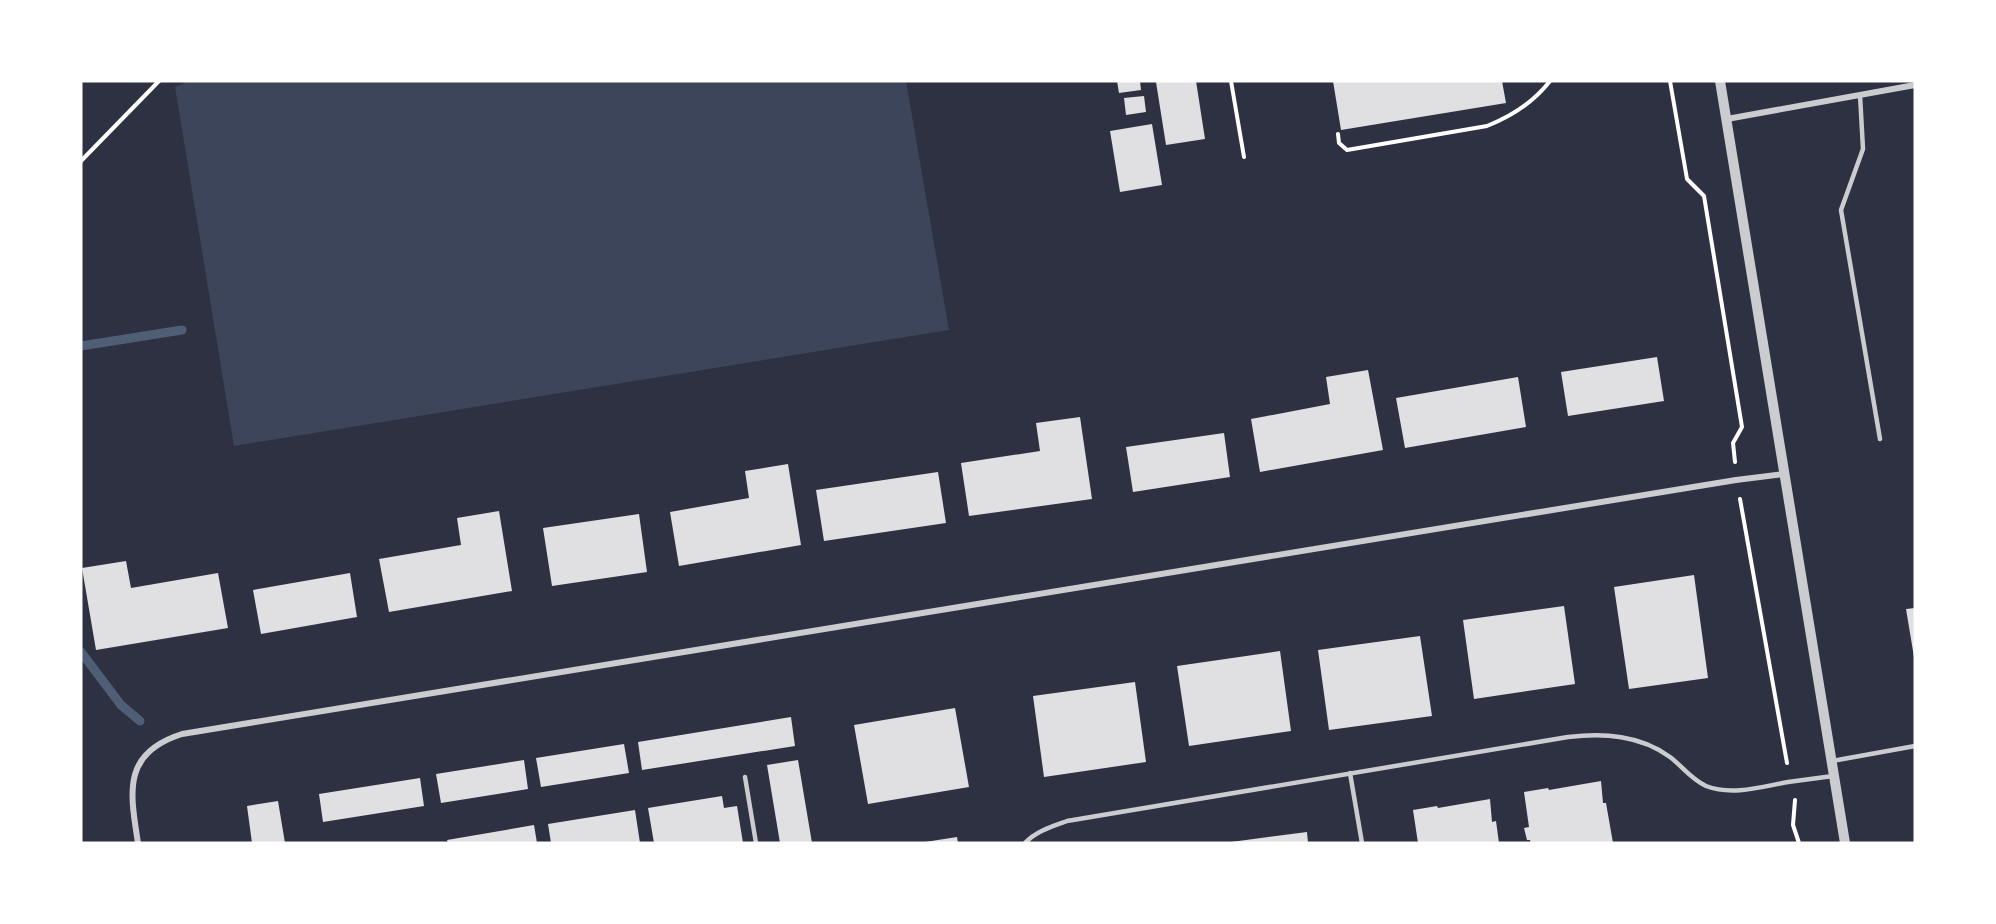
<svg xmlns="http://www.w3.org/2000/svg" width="1996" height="924" viewBox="0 0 1996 924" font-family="'Fira Sans',sans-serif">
	<rect width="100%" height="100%" fill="#2d3142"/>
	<path fill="#3c4559" d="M 189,81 L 906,81 L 949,330 L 234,446 L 175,87 Z"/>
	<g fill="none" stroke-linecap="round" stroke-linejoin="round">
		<path stroke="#4f5d75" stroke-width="9" d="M 81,346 L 182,330
			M 81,652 L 121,705 L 140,721"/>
	</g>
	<path fill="#e0e0e3" d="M 1117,81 L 1140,81 L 1141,90 L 1119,93 Z
		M 1166,81 L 1196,81 L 1205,139 L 1166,145 L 1156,82 Z
		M 1333,81 L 1502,81 L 1506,103 L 1341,130 Z
		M 1144,96 L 1146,112 L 1126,115 L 1124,98 Z
		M 1152,124 L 1162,185 L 1120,192 L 1110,131 Z
		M 1657,357 L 1664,401 L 1568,416 L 1561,372 Z
		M 1368,370 L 1383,450 L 1260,472 L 1251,419 L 1330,404 L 1326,377 Z
		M 1518,377 L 1526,427 L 1405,448 L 1396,398 Z
		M 1080,417 L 1092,499 L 969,516 L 961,463 L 1040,451 L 1036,423 Z
		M 1224,433 L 1230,477 L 1133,492 L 1126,447 Z
		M 788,464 L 801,545 L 679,566 L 670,512 L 749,498 L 745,471 Z
		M 938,472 L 946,523 L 824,541 L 816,490 Z
		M 499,511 L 512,591 L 389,612 L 379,559 L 461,545 L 457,518 Z
		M 639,514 L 647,572 L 552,586 L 543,528 Z
		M 126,561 L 131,588 L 218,573 L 228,628 L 96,650 L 82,568 Z
		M 350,573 L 357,617 L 261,634 L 253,590 Z
		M 1694,575 L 1708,678 L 1629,689 L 1614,587 Z
		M 1564,606 L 1575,684 L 1474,699 L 1463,620 Z
		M 1915,608 L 1915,657 L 1914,657 L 1906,609 Z
		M 1420,636 L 1432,716 L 1329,730 L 1318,650 Z
		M 1280,651 L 1291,731 L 1189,746 L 1177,666 Z
		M 1135,682 L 1146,762 L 1044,777 L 1033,696 Z
		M 955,708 L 969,787 L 868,804 L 854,725 Z
		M 791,717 L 795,746 L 642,770 L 638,742 Z
		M 624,744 L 629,773 L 541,787 L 536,758 Z
		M 524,760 L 528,789 L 441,803 L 436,774 Z
		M 798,760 L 812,843 L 780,843 L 767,765 Z
		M 420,778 L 424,806 L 323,822 L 319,794 Z
		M 1601,781 L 1603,803 L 1606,803 L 1613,843 L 1531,843 L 1530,840 L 1527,840 L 1524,828 L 1529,827 L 1524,792 L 1548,788 L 1549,790 Z
		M 722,796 L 724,808 L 737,806 L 743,843 L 654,843 L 648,808 Z
		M 1490,799 L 1492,822 L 1496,821 L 1499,843 L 1418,843 L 1413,810 L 1437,806 L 1438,808 Z
		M 278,801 L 285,843 L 252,843 L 247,806 Z
		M 635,810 L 640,843 L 551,843 L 548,824 Z
		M 534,825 L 537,843 L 448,843 L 447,840 Z
		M 1307,832 L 1308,843 L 1231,843 L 1231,842 Z
		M 957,837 L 958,843 L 925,843 L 925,842 Z"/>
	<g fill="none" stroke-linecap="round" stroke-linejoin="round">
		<path stroke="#fff" stroke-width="4" d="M 1231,81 L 1244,157
			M 1670,81 L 1687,179 L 1704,196 L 1742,427 L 1733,443 L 1735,462
			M 1338,134 L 1339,143 L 1347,150 L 1487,126 C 1512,116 1533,103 1550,81
			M 81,161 L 159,81
			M 1740,499 L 1787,763
			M 1795,800 L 1793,825 L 1799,843"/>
		<path stroke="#caccd0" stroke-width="4.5" d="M 1860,95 L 1863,149 L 1841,210 L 1880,439
			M 1832,761 L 1915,746
			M 1350,773 L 1362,843
			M 745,777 L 756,843
			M 1025,843 C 1036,831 1053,826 1067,821 L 1568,737 C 1604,733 1640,735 1670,757 C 1682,766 1691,779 1706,786 C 1732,796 1761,787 1788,782 C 1803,780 1818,778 1833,776"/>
		<path stroke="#caccd0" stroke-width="6" d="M 1727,119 L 1915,85
			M 138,843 C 130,792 122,753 182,734 L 1736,480 L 1784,474"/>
		<path stroke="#caccd0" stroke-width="10" d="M 1720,81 L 1845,843"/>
	</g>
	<rect width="1996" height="924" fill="none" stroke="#ffffff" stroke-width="165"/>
</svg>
